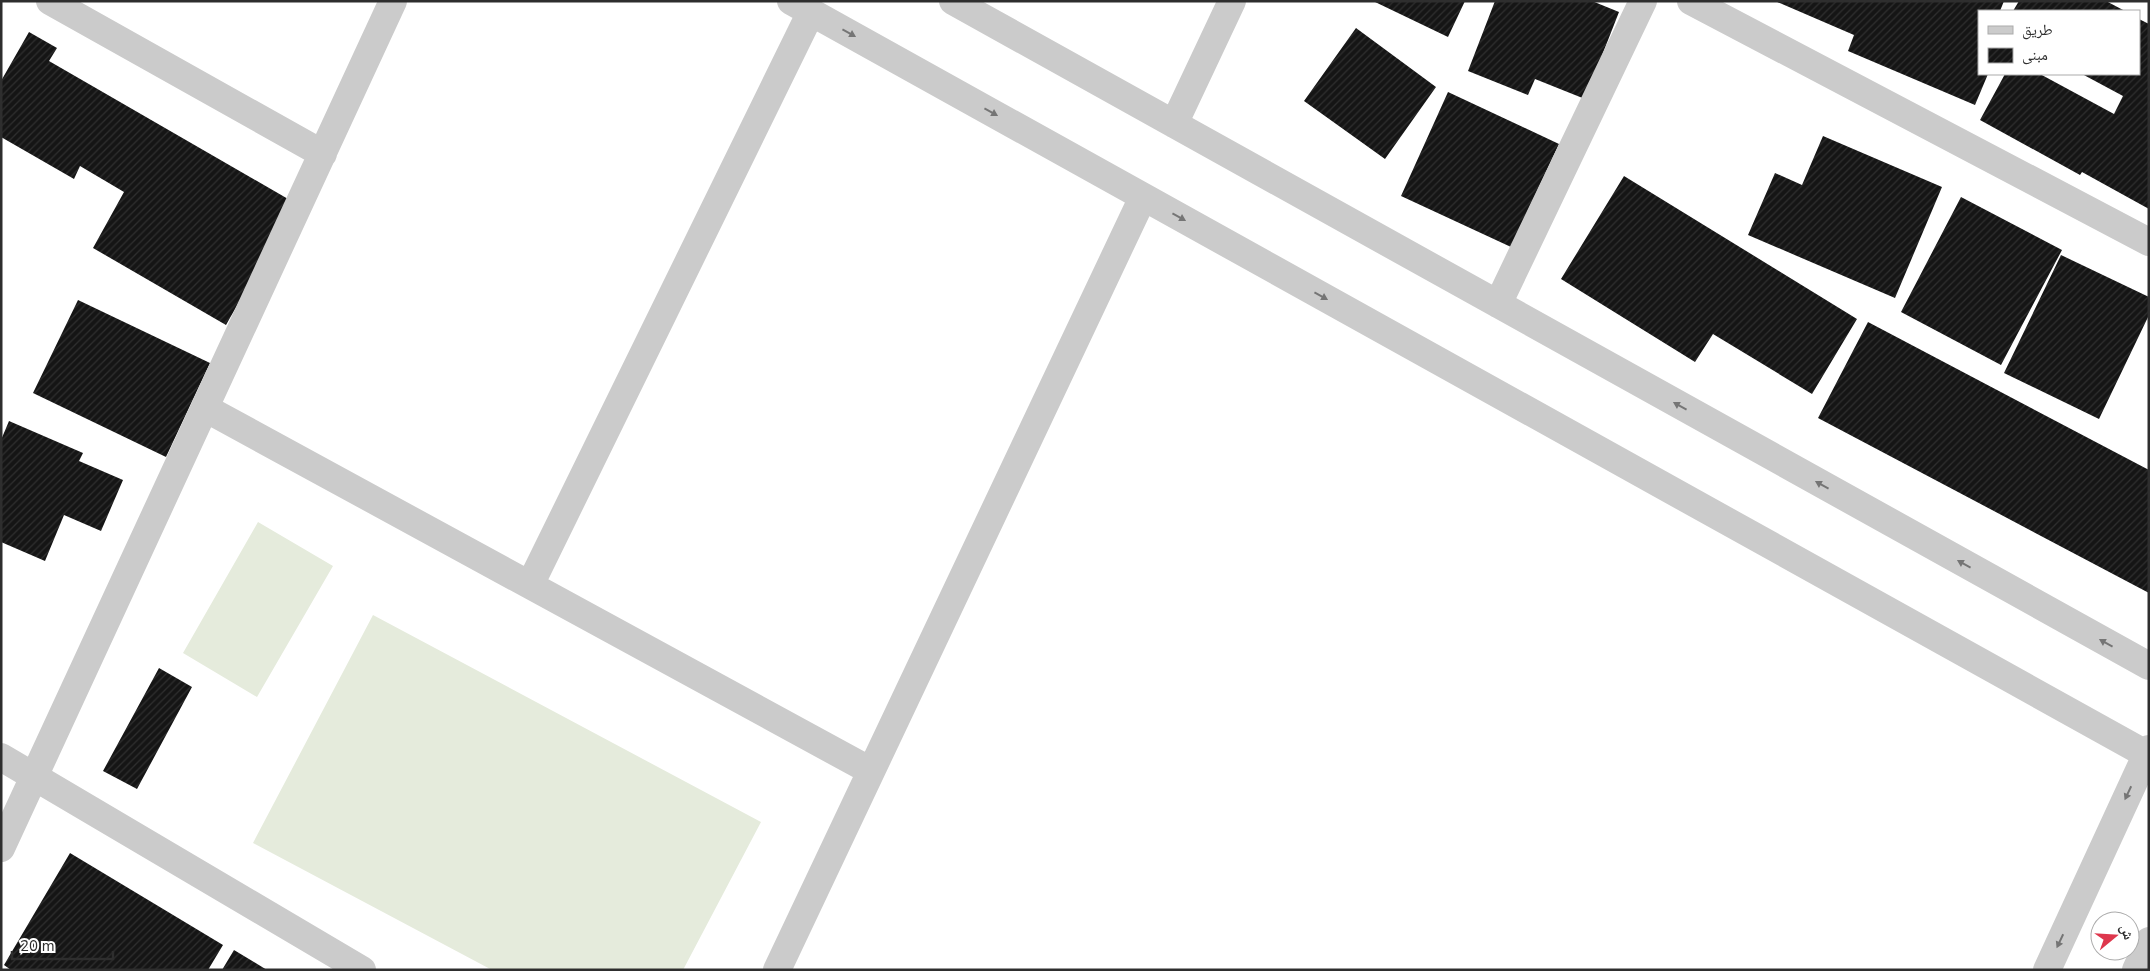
<svg xmlns="http://www.w3.org/2000/svg" width="2150" height="971" viewBox="0 0 2150 971" font-family="'Nunito Sans','Noto Naskh Arabic',sans-serif">
	<defs>
		<pattern id="building-hatch" width="6" height="6" patternUnits="userSpaceOnUse" patternTransform="scale(1.25)"><rect width="6" height="6" fill="#151515"/><path d="M-1 1l2-2M0 6l6-6M5 7l2-2" fill="none" stroke="#2f2f2f"/></pattern>
	</defs>
	<rect width="100%" height="100%" fill="#fff"/>
	<path fill="#e5ebdc" d="M 258,522 L 333,566 L 257,697 L 183,653 Z
		M 373,615 L 761,822 L 683,970 L 492,970 L 253,843 Z"/>
	<path fill="url(#building-hatch)" d="M 1373,1 L 1465,1 L 1448,37 Z
		M 1495,1 L 1592,1 L 1619,12 L 1585,99 L 1535,79 L 1528,95 L 1468,71 Z
		M 1775,1 L 2004,1 L 2000,11 L 1979,11 L 1979,74 L 1988,74 L 1975,105 L 1848,51 L 1854,35 Z
		M 2019,1 L 2106,1 L 2125,11 L 2013,11 Z
		M 2139,19 L 2149,24 L 2149,209 L 2082,172 L 2080,175 L 1980,120 L 2005,74 L 2040,74 L 2114,114 L 2123,96 L 2082,74 L 2139,74 Z
		M 1356,28 L 1436,87 L 1385,159 L 1304,101 Z
		M 29,32 L 57,48 L 49,61 L 295,203 L 226,325 L 93,248 L 124,192 L 80,166 L 74,179 L 1,137 L 1,81 Z
		M 1448,92 L 1559,144 L 1511,247 L 1401,196 Z
		M 1823,136 L 1942,187 L 1895,298 L 1748,235 L 1775,173 L 1802,185 Z
		M 1624,176 L 1857,319 L 1812,394 L 1713,334 L 1695,362 L 1561,279 Z
		M 1961,197 L 2062,250 L 2001,365 L 1901,312 Z
		M 2061,255 L 2149,297 L 2149,315 L 2099,419 L 2004,373 Z
		M 78,300 L 210,363 L 166,457 L 33,393 Z
		M 1868,322 L 2149,470 L 2149,593 L 1818,418 Z
		M 9,421 L 83,453 L 79,461 L 123,480 L 101,531 L 64,515 L 45,561 L 1,542 L 1,440 Z
		M 159,668 L 192,687 L 137,789 L 103,771 Z
		M 70,853 L 223,945 L 208,970 L 11,970 L 4,965 Z
		M 234,950 L 267,970 L 222,970 Z"/>
	<g fill="none" stroke-linecap="round" stroke-linejoin="round">
		<path stroke="#cbcbcb" stroke-width="28" d="M 50,1 L 323,154
			M 791,1 L 2146,754
			M 953,1 L 2149,666
			M 1691,1 L 2149,242
			M 1174,124 L 1232,1
			M 1498,304 L 1643,1
			M 205,408 L 871,771
			M 530,585 L 811,12
			M 1,757 L 362,970
			M 1,848 L 393,1
			M 777,970 L 1143,197
			M 2047,970 L 2149,749
			M 2136,970 L 2149,941"/>
	</g>
	<defs><path id="oneway-solid" d="M-6-.8H1V-3.2L6.5 0L1 3.2V.8H-6Z" transform="scale(1.25)"/></defs>
	<g fill="#757575">
		<use href="#oneway-solid" transform="translate(849 33) rotate(29)"/>
		<use href="#oneway-solid" transform="translate(991 112) rotate(29)"/>
		<use href="#oneway-solid" transform="translate(1179 217) rotate(29)"/>
		<use href="#oneway-solid" transform="translate(1321 296) rotate(29)"/>
		<use href="#oneway-solid" transform="translate(1680 406) rotate(-151)"/>
		<use href="#oneway-solid" transform="translate(1822 485) rotate(-151)"/>
		<use href="#oneway-solid" transform="translate(1964 564) rotate(-151)"/>
		<use href="#oneway-solid" transform="translate(2106 643) rotate(-151)"/>
		<use href="#oneway-solid" transform="translate(2128 793) rotate(115)"/>
		<use href="#oneway-solid" transform="translate(2060 941) rotate(115)"/>
	</g>
	<rect width="2150" height="971" fill="none" stroke="#2e2e2e" stroke-width="5"/>
	<rect x="1978" y="10" width="162" height="65" fill="#ffffff" stroke="#ababab"/>
	<rect x="1988" y="26" width="25" height="8" fill="#cbcbcb" stroke="#ababab"/>
	<text x="2022" y="35" font-size="15" fill="#2e2e2e">طريق</text>
	<rect x="1988" y="48" width="25" height="15" fill="url(#building-hatch)" stroke="#ababab"/>
	<text x="2022" y="60" font-size="15" fill="#2e2e2e">مبنى</text>
	<g transform="translate(2115 936) rotate(72)"><circle r="24" fill="#ffffff" stroke="#ababab"/>
	<path d="M0-4L9 19L0 12L-9 19Z" fill="#de374d"/>
	<text y="-8" font-size="14" font-weight="bold" text-anchor="middle" fill="#2e2e2e">ش</text>
	</g>
	<path d="M12 951v8h101v-8" fill="none" stroke="#2e2e2e" stroke-width="2.5"/>
	<text x="20" y="951" font-size="15" fill="#2e2e2e" stroke="#ffffff" stroke-width="4" paint-order="stroke">20 m</text>
</svg>
